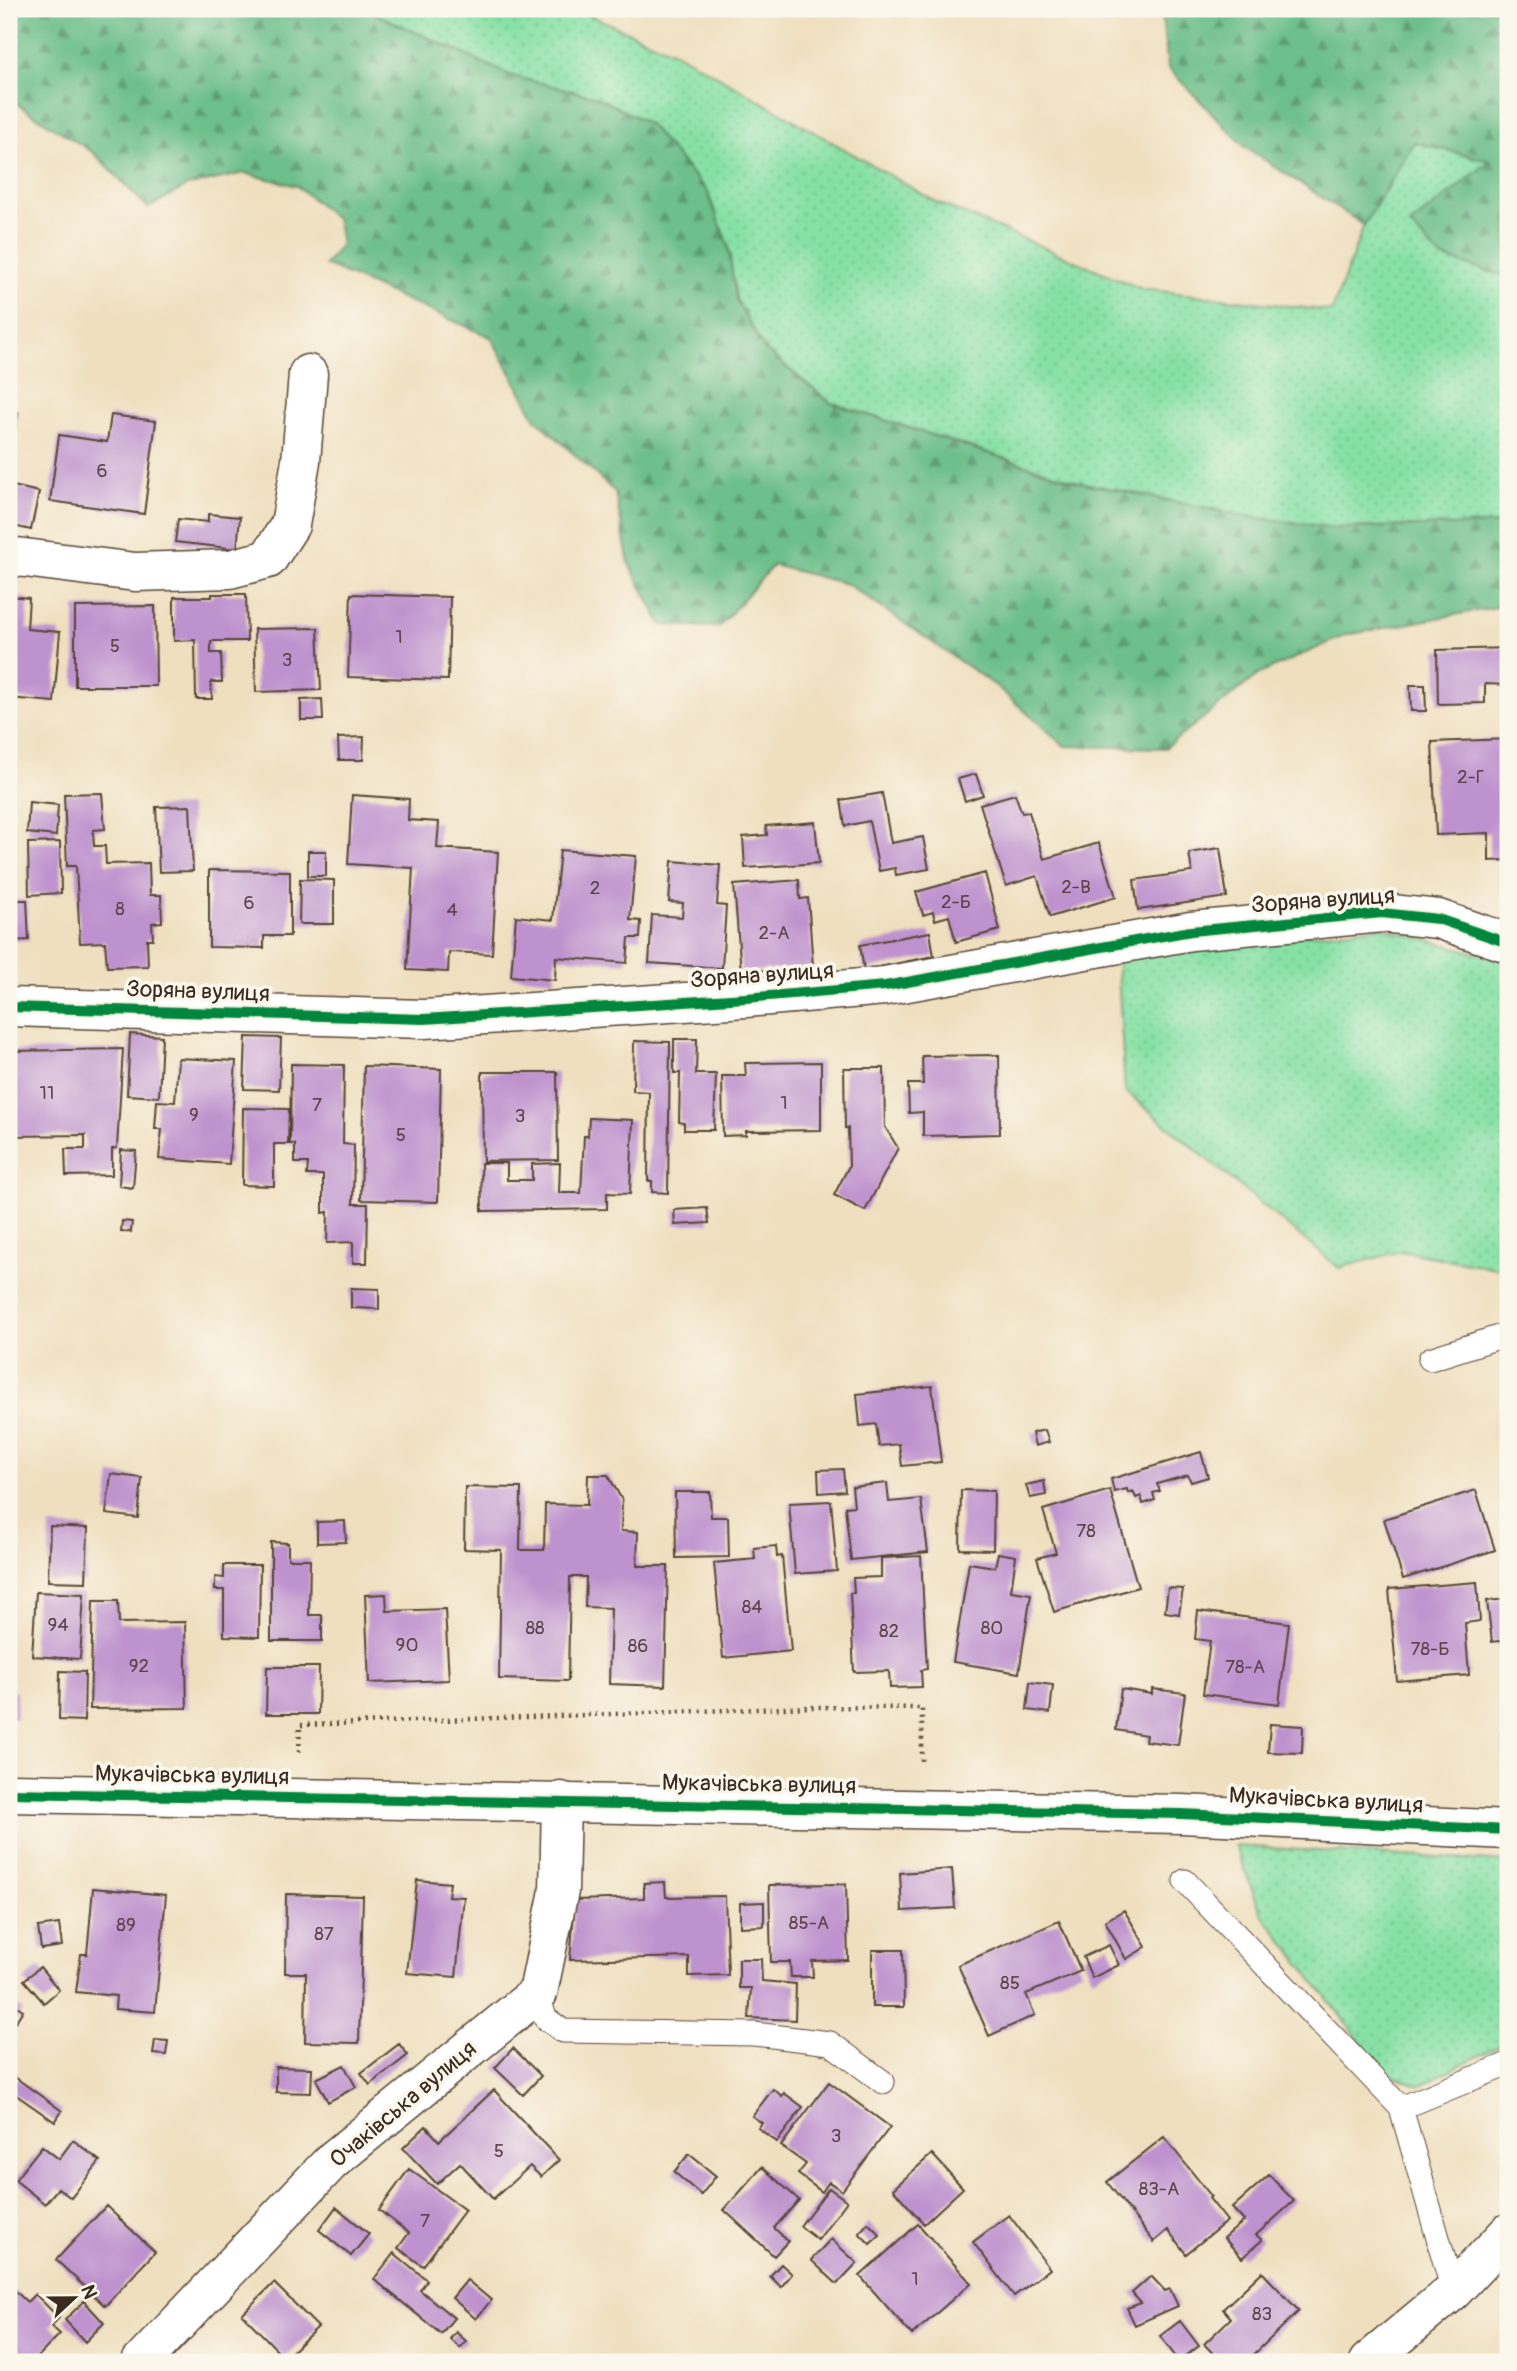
<svg xmlns="http://www.w3.org/2000/svg" width="1517" height="2371" viewBox="0 0 1517 2371" font-family="Pangolin,sans-serif">
	<defs>
		<pattern id="grass-dots" width="8" height="8" patternUnits="userSpaceOnUse" patternTransform="scale(1.75)"><rect width="8" height="8" fill="#87e1a6"/><path d="M2 2h.1M6 6h.1" fill="none" stroke="#75c18e" stroke-width="1.8" stroke-linecap="round"/></pattern>
		<pattern id="forest-firs" width="22" height="20" patternUnits="userSpaceOnUse" patternTransform="scale(1.75)"><rect width="22" height="20" fill="#6dbf8b"/><path d="M5 1l3.5 6h-7zM16 11l3.5 6h-7z" fill="#5b9b71"/></pattern>
	</defs>
	<rect width="100%" height="100%" fill="#fbf7ec"/>
	<filter id="ink" filterUnits="userSpaceOnUse"><feTurbulence type="fractalNoise" baseFrequency=".0143" numOctaves="2"/><feDisplacementMap in="SourceGraphic" scale="14" xChannelSelector="R" yChannelSelector="G"/><feConvolveMatrix kernelMatrix="1 2 1 2 8 2 1 2 1" color-interpolation-filters="sRGB"/></filter>
	<filter id="wash" filterUnits="userSpaceOnUse"><feTurbulence type="fractalNoise" baseFrequency=".00686" numOctaves="4" result="noise"/><feDisplacementMap in="SourceGraphic" scale="28" xChannelSelector="R" yChannelSelector="G"/><feGaussianBlur stdDeviation="1.57" result="paint"/><feColorMatrix in="noise" values="0 0 0 0 0 0 0 0 0 0 0 0 0 0 0 0 0 1.4 0 .05"/><feComposite in="paint" operator="in"/></filter>
	<g filter="url(#wash)">
		<rect width="100%" height="100%" fill="#efdfbf"/>
		<path fill="url(#grass-dots)" stroke="#618662" stroke-width="2" d="M 365,9 L 575,9 L 677,53 L 938,203 L 1142,289 L 1332,311 L 1364,225 L 1414,142 L 1490,161 L 1440,257 L 1508,277 L 1508,524 L 1335,528 L 1251,517 L 1079,482 L 831,403 L 764,349 L 736,299 L 728,245 L 512,76 Z
			M 1380,927 L 1491,957 L 1508,951 L 1508,1270 L 1401,1251 L 1339,1268 L 1125,1091 L 1117,955 Z
			M 1235,1846 L 1508,1862 L 1508,2041 L 1419,2086 L 1384,2072 L 1262,1914 Z"/>
		<path fill="url(#forest-firs)" stroke="#547454" stroke-width="2" d="M 9,9 L 365,9 L 512,76 L 597,97 L 648,123 L 707,191 L 728,245 L 736,299 L 764,349 L 831,403 L 1079,482 L 1251,517 L 1335,528 L 1508,524 L 1508,605 L 1346,635 L 1259,674 L 1165,748 L 1065,746 L 996,686 L 847,584 L 773,565 L 719,627 L 662,625 L 629,564 L 615,492 L 536,419 L 491,337 L 325,265 L 341,245 L 337,220 L 297,186 L 244,173 L 187,186 L 148,208 L 94,153 L 9,99 Z
			M 1161,9 L 1508,9 L 1508,277 L 1440,257 L 1410,225 L 1490,161 L 1414,142 L 1364,225 L 1245,147 L 1168,68 Z"/>
		<g id="blocks">
			<path fill="#be92ce" d="M 9,410 L 18,412 L 10,466 L 9,466 Z
				M 111,415 L 156,421 L 144,514 L 50,501 L 59,435 L 107,442 Z
				M 9,485 L 39,492 L 31,530 L 9,525 Z
				M 208,514 L 240,517 L 237,549 L 175,542 L 178,519 L 208,522 Z
				M 212,594 L 246,594 L 247,641 L 211,641 L 211,653 L 221,653 L 222,682 L 211,682 L 212,699 L 196,699 L 195,640 L 174,641 L 174,597 L 212,597 Z
				M 351,594 L 450,597 L 448,680 L 348,677 Z
				M 9,596 L 29,598 L 27,629 L 60,632 L 54,702 L 9,698 L 11,664 L 9,664 Z
				M 155,606 L 156,686 L 75,686 L 75,607 Z
				M 318,628 L 321,690 L 256,692 L 254,629 Z
				M 1508,648 L 1508,685 L 1485,684 L 1485,703 L 1438,704 L 1437,650 Z
				M 1410,685 L 1425,685 L 1426,711 L 1411,711 Z
				M 322,699 L 323,720 L 301,720 L 301,700 Z
				M 364,737 L 363,760 L 339,760 L 338,738 Z
				M 1508,739 L 1508,860 L 1489,861 L 1489,833 L 1436,835 L 1432,742 Z
				M 976,774 L 983,795 L 965,801 L 958,779 Z
				M 102,793 L 105,829 L 93,830 L 94,846 L 105,846 L 106,864 L 149,863 L 150,895 L 161,895 L 162,922 L 152,923 L 153,939 L 147,939 L 148,966 L 107,967 L 105,942 L 80,943 L 76,866 L 67,866 L 64,794 Z
				M 882,793 L 891,843 L 923,837 L 929,869 L 896,875 L 895,868 L 879,871 L 869,821 L 845,826 L 841,800 Z
				M 1015,794 L 1022,813 L 1029,812 L 1044,859 L 1099,843 L 1116,897 L 1050,917 L 1037,876 L 1006,886 L 980,804 Z
				M 352,795 L 409,799 L 408,820 L 439,822 L 437,848 L 498,852 L 492,954 L 449,952 L 448,972 L 407,970 L 413,868 L 348,864 Z
				M 29,802 L 58,805 L 56,836 L 27,833 Z
				M 190,806 L 193,871 L 159,872 L 156,807 Z
				M 815,822 L 819,863 L 745,868 L 743,837 L 767,835 L 766,826 Z
				M 60,842 L 61,893 L 29,895 L 28,843 Z
				M 1220,848 L 1227,897 L 1138,910 L 1134,880 L 1192,872 L 1189,853 Z
				M 560,850 L 636,856 L 630,920 L 641,921 L 640,938 L 629,938 L 627,963 L 556,957 L 555,980 L 511,976 L 516,916 L 553,920 Z
				M 308,851 L 326,851 L 326,876 L 308,876 Z
				M 672,861 L 720,865 L 717,905 L 726,906 L 722,968 L 649,963 L 652,915 L 682,917 L 683,903 L 669,902 Z
				M 13,869 L 14,900 L 27,900 L 29,940 L 9,941 L 9,870 Z
				M 209,870 L 290,871 L 290,936 L 264,936 L 264,948 L 209,947 Z
				M 985,873 L 1000,930 L 956,942 L 949,916 L 935,920 L 933,912 L 923,915 L 916,892 Z
				M 300,879 L 334,880 L 334,924 L 299,924 Z
				M 799,880 L 800,899 L 808,898 L 813,967 L 741,972 L 734,885 Z
				M 930,932 L 934,956 L 864,970 L 860,945 Z
				M 130,1034 L 162,1036 L 159,1097 L 127,1095 Z
				M 246,1037 L 281,1038 L 279,1090 L 244,1089 Z
				M 674,1039 L 697,1039 L 696,1074 L 716,1074 L 714,1130 L 684,1130 L 684,1123 L 679,1122 L 680,1073 L 674,1073 Z
				M 634,1041 L 670,1042 L 668,1193 L 652,1192 L 652,1181 L 648,1181 L 649,1092 L 633,1091 Z
				M 123,1049 L 117,1148 L 112,1149 L 112,1175 L 66,1176 L 65,1149 L 85,1149 L 85,1135 L 9,1136 L 9,1051 Z
				M 999,1055 L 1000,1134 L 923,1136 L 923,1112 L 909,1113 L 908,1084 L 923,1084 L 922,1056 Z
				M 178,1058 L 236,1061 L 229,1164 L 159,1159 L 162,1129 L 155,1129 L 157,1101 L 175,1102 Z
				M 821,1062 L 821,1130 L 746,1131 L 746,1135 L 723,1136 L 722,1076 L 746,1076 L 745,1063 Z
				M 291,1064 L 344,1065 L 343,1144 L 354,1145 L 353,1204 L 368,1204 L 367,1263 L 353,1263 L 353,1242 L 327,1243 L 328,1212 L 323,1213 L 323,1175 L 307,1175 L 308,1163 L 295,1163 L 295,1144 L 290,1144 Z
				M 364,1066 L 441,1069 L 438,1202 L 361,1200 Z
				M 844,1068 L 884,1068 L 885,1127 L 898,1148 L 865,1211 L 834,1195 L 849,1166 L 848,1128 L 845,1128 Z
				M 482,1072 L 557,1072 L 558,1160 L 483,1161 Z
				M 243,1108 L 289,1109 L 288,1144 L 274,1144 L 274,1186 L 242,1185 Z
				M 589,1118 L 633,1120 L 630,1194 L 607,1193 L 607,1209 L 482,1211 L 481,1163 L 507,1163 L 507,1180 L 532,1180 L 532,1164 L 560,1163 L 559,1193 L 581,1193 L 584,1136 L 588,1136 Z
				M 121,1150 L 136,1151 L 133,1188 L 119,1186 Z
				M 707,1208 L 709,1223 L 675,1225 L 674,1210 Z
				M 122,1221 L 132,1222 L 131,1232 L 121,1231 Z
				M 351,1288 L 379,1289 L 379,1309 L 351,1308 Z
				M 932,1386 L 941,1462 L 902,1466 L 899,1444 L 879,1446 L 876,1424 L 860,1426 L 857,1394 Z
				M 9,1424 L 11,1424 L 13,1462 L 9,1463 Z
				M 1045,1430 L 1049,1442 L 1035,1446 L 1032,1433 Z
				M 1201,1452 L 1208,1477 L 1191,1482 L 1188,1475 L 1157,1484 L 1160,1491 L 1153,1493 L 1155,1500 L 1143,1504 L 1141,1496 L 1136,1498 L 1133,1491 L 1128,1493 L 1127,1489 L 1114,1492 L 1111,1479 Z
				M 843,1469 L 845,1491 L 819,1493 L 818,1470 Z
				M 111,1474 L 142,1478 L 138,1518 L 106,1514 Z
				M 588,1475 L 608,1475 L 622,1500 L 621,1531 L 638,1532 L 637,1566 L 668,1566 L 665,1686 L 609,1684 L 611,1608 L 585,1607 L 586,1577 L 570,1577 L 568,1681 L 499,1679 L 501,1550 L 464,1549 L 465,1487 L 521,1488 L 520,1550 L 544,1550 L 545,1504 L 587,1505 Z
				M 1044,1481 L 1046,1495 L 1030,1498 L 1026,1485 Z
				M 887,1483 L 889,1502 L 921,1499 L 928,1552 L 851,1560 L 845,1507 L 854,1506 L 852,1487 Z
				M 961,1490 L 994,1491 L 993,1550 L 960,1549 Z
				M 1110,1490 L 1138,1587 L 1054,1612 L 1037,1558 L 1056,1553 L 1043,1510 Z
				M 1476,1490 L 1495,1550 L 1403,1579 L 1384,1519 Z
				M 675,1492 L 710,1492 L 711,1517 L 728,1517 L 729,1557 L 676,1558 Z
				M 831,1501 L 837,1571 L 795,1574 L 789,1503 Z
				M 14,1507 L 15,1525 L 9,1525 L 9,1508 Z
				M 345,1521 L 346,1542 L 317,1543 L 317,1522 Z
				M 50,1526 L 88,1528 L 86,1582 L 48,1581 Z
				M 271,1542 L 288,1543 L 288,1559 L 310,1559 L 309,1615 L 322,1615 L 322,1641 L 271,1641 Z
				M 776,1546 L 777,1557 L 782,1556 L 791,1651 L 723,1658 L 714,1563 L 755,1559 L 754,1548 Z
				M 998,1553 L 1016,1556 L 1011,1591 L 1031,1594 L 1019,1673 L 953,1662 L 969,1563 L 995,1567 Z
				M 921,1556 L 927,1669 L 921,1670 L 922,1687 L 890,1688 L 889,1671 L 854,1672 L 850,1593 L 854,1593 L 853,1578 L 881,1577 L 881,1558 Z
				M 224,1565 L 260,1565 L 259,1637 L 224,1636 L 224,1590 L 215,1590 L 215,1577 L 224,1578 Z
				M 1477,1582 L 1480,1621 L 1465,1623 L 1469,1675 L 1397,1681 L 1389,1589 Z
				M 1168,1588 L 1183,1589 L 1179,1614 L 1165,1612 Z
				M 36,1592 L 84,1594 L 80,1659 L 32,1656 Z
				M 386,1594 L 387,1611 L 445,1609 L 449,1680 L 369,1683 L 365,1595 Z
				M 1508,1599 L 1508,1640 L 1492,1642 L 1487,1601 Z
				M 93,1601 L 118,1601 L 119,1623 L 185,1622 L 187,1708 L 90,1709 Z
				M 1198,1611 L 1289,1623 L 1279,1704 L 1203,1694 L 1210,1641 L 1195,1639 Z
				M 267,1667 L 319,1667 L 318,1714 L 266,1714 Z
				M 60,1671 L 85,1672 L 84,1721 L 59,1720 Z
				M 1030,1682 L 1053,1685 L 1050,1713 L 1027,1710 Z
				M 1121,1689 L 1152,1694 L 1152,1689 L 1185,1693 L 1178,1745 L 1145,1741 L 1146,1735 L 1116,1730 Z
				M 9,1691 L 16,1691 L 17,1718 L 9,1718 Z
				M 1270,1724 L 1303,1726 L 1302,1753 L 1268,1752 Z
				M 1502,1724 L 1508,1724 L 1508,1754 L 1503,1754 Z
				M 952,1869 L 955,1908 L 902,1911 L 900,1873 Z
				M 417,1880 L 450,1883 L 448,1896 L 464,1897 L 456,1977 L 407,1973 Z
				M 665,1882 L 666,1897 L 725,1896 L 728,1975 L 689,1976 L 689,1957 L 570,1960 L 575,1900 L 644,1898 L 644,1883 Z
				M 846,1884 L 848,1960 L 812,1961 L 813,1977 L 791,1977 L 790,1962 L 771,1962 L 769,1885 Z
				M 93,1888 L 166,1895 L 155,2012 L 115,2009 L 116,1996 L 76,1992 L 81,1954 L 87,1954 Z
				M 286,1894 L 363,1896 L 359,2043 L 305,2042 L 306,1973 L 285,1973 Z
				M 764,1902 L 764,1926 L 740,1927 L 740,1903 Z
				M 1124,1910 L 1146,1947 L 1126,1959 L 1105,1921 Z
				M 1059,1921 L 1081,1971 L 1026,1994 L 1035,2015 L 989,2036 L 958,1965 Z
				M 59,1924 L 62,1946 L 41,1949 L 38,1927 Z
				M 1109,1945 L 1119,1965 L 1092,1978 L 1083,1957 Z
				M 872,1950 L 903,1950 L 904,2007 L 872,2007 Z
				M 739,1959 L 761,1959 L 762,1981 L 796,1984 L 795,2020 L 749,2018 L 751,1988 L 739,1988 Z
				M 40,1967 L 59,1990 L 44,2003 L 24,1980 Z
				M 9,2001 L 23,2010 L 9,2032 Z
				M 155,2040 L 168,2041 L 166,2055 L 153,2054 Z
				M 399,2044 L 408,2055 L 370,2085 L 361,2073 Z
				M 513,2048 L 541,2076 L 523,2095 L 495,2068 Z
				M 344,2065 L 356,2087 L 328,2102 L 316,2079 Z
				M 276,2067 L 312,2068 L 311,2093 L 276,2092 Z
				M 9,2073 L 62,2111 L 55,2122 L 9,2090 Z
				M 829,2082 L 890,2127 L 842,2191 L 829,2182 L 822,2192 L 798,2174 L 806,2164 L 781,2146 Z
				M 773,2089 L 782,2096 L 784,2093 L 803,2107 L 777,2142 L 758,2128 L 762,2123 L 752,2116 Z
				M 494,2090 L 559,2160 L 541,2177 L 530,2166 L 493,2199 L 460,2163 L 437,2184 L 403,2148 L 426,2126 L 439,2141 Z
				M 1164,2137 L 1211,2196 L 1209,2198 L 1227,2221 L 1186,2254 L 1168,2230 L 1154,2242 L 1107,2182 Z
				M 73,2140 L 100,2161 L 71,2198 L 58,2188 L 45,2204 L 15,2180 L 42,2146 L 59,2159 Z
				M 689,2154 L 716,2176 L 701,2195 L 674,2172 Z
				M 932,2154 L 963,2188 L 924,2224 L 893,2189 Z
				M 762,2167 L 799,2200 L 774,2228 L 788,2241 L 774,2256 L 724,2210 Z
				M 409,2169 L 465,2210 L 423,2266 L 398,2248 L 409,2233 L 379,2210 Z
				M 1269,2175 L 1294,2201 L 1256,2235 L 1262,2240 L 1242,2258 L 1224,2238 L 1244,2221 L 1232,2208 Z
				M 829,2188 L 847,2201 L 818,2240 L 800,2226 Z
				M 106,2206 L 155,2252 L 105,2306 L 56,2260 Z
				M 336,2207 L 369,2234 L 351,2256 L 319,2230 Z
				M 1009,2215 L 1050,2269 L 1014,2296 L 973,2242 Z
				M 868,2223 L 880,2235 L 870,2244 L 859,2233 Z
				M 918,2224 L 971,2283 L 912,2335 L 860,2276 Z
				M 831,2239 L 857,2263 L 837,2284 L 811,2260 Z
				M 394,2253 L 427,2280 L 420,2290 L 454,2318 L 441,2334 L 374,2279 Z
				M 781,2264 L 792,2274 L 781,2287 L 770,2276 Z
				M 1262,2272 L 1299,2311 L 1246,2362 L 1221,2362 L 1204,2344 L 1231,2318 L 1223,2309 Z
				M 1151,2276 L 1165,2291 L 1170,2289 L 1178,2306 L 1135,2325 L 1127,2308 L 1141,2303 L 1132,2293 Z
				M 467,2280 L 491,2300 L 476,2319 L 452,2298 Z
				M 274,2283 L 318,2327 L 285,2358 L 242,2314 Z
				M 9,2285 L 27,2302 L 35,2294 L 59,2318 L 51,2326 L 60,2334 L 33,2362 L 9,2362 Z
				M 84,2301 L 104,2323 L 85,2342 L 65,2320 Z
				M 1180,2321 L 1199,2346 L 1179,2361 L 1160,2336 Z
				M 456,2332 L 466,2341 L 460,2348 L 450,2339 Z"/>
		</g>
	</g>
	<g filter="url(#ink)">
		<use href="#blocks" fill-opacity="0" stroke="#564536" stroke-width="2"/>
		<g fill="none" stroke-linecap="round" stroke-linejoin="round">
			<g stroke="#564536" stroke-width="25">
				<path id="service" d="M 1430,1359 L 1508,1334
					M 1185,1881 L 1401,2108 L 1453,2291
					M 538,1993 L 545,2018 L 563,2031 L 754,2034 L 830,2043 L 883,2082
					M 1401,2108 L 1508,2064"/>
			</g>
			<g stroke="#564536" stroke-width="41">
				<path id="minor" d="M 9,556 L 135,572 L 230,569 L 268,559 L 290,525 L 301,461 L 308,374
					M 9,1007 L 424,1019 L 746,998 L 885,986 L 1191,931 L 1382,913 L 1438,919 L 1508,943
					M 141,2362 L 332,2161 L 538,1993 L 559,1891 L 561,1801
					M 1368,2362 L 1453,2291 L 1508,2233"/>
			</g>
			<g stroke="#564536" stroke-width="41">
				<path id="tertiary" d="M 9,1793 L 1182,1814 L 1508,1830"/>
			</g>
			<path stroke="#564536" stroke-width="4.5" stroke-dasharray="2 5" stroke-linecap="butt" d="M 299,1752 L 300,1725 L 814,1707 L 922,1708 L 922,1763"/>
			<use href="#service" stroke="#fff" stroke-width="23"/>
			<use href="#minor" stroke="#fff" stroke-width="38"/>
			<use href="#tertiary" stroke="#fff" stroke-width="38"/>
			<g stroke="#fbf7ec" stroke-width="15">
				<path id="cycleway" d="M 9,1007 L 424,1019 L 746,998 L 885,986 L 1191,931 L 1382,913 L 1438,919 L 1508,943
					M 9,1793 L 1182,1814 L 1508,1830"/>
			</g>
			<use href="#cycleway" stroke="#00873e" stroke-width="10"/>
		</g>
	</g>
	<g text-anchor="middle" dominant-baseline="central" stroke-width="7" stroke-linejoin="round" paint-order="stroke">
		<g font-size="19" fill="#5c444a">
			<text x="102" y="471">6</text>
			<text x="399" y="637">1</text>
			<text x="115" y="646">5</text>
			<text x="287" y="660">3</text>
			<text x="1471" y="777">2-Г</text>
			<text x="1076" y="887">2-В</text>
			<text x="595" y="888">2</text>
			<text x="956" y="902">2-Б</text>
			<text x="249" y="903">6</text>
			<text x="120" y="909">8</text>
			<text x="452" y="910">4</text>
			<text x="774" y="933">2-А</text>
			<text x="47" y="1093">11</text>
			<text x="784" y="1103">1</text>
			<text x="317" y="1105">7</text>
			<text x="194" y="1115">9</text>
			<text x="520" y="1116">3</text>
			<text x="401" y="1135">5</text>
			<text x="1086" y="1531">78</text>
			<text x="752" y="1607">84</text>
			<text x="58" y="1625">94</text>
			<text x="535" y="1628">88</text>
			<text x="992" y="1628">80</text>
			<text x="889" y="1631">82</text>
			<text x="407" y="1645">90</text>
			<text x="638" y="1646">86</text>
			<text x="1430" y="1649">78-Б</text>
			<text x="139" y="1666">92</text>
			<text x="1245" y="1667">78-А</text>
			<text x="809" y="1923">85-А</text>
			<text x="126" y="1925">89</text>
			<text x="324" y="1934">87</text>
			<text x="1010" y="1983">85</text>
			<text x="836" y="2136">3</text>
			<text x="499" y="2151">5</text>
			<text x="1159" y="2189">83-А</text>
			<text x="425" y="2221">7</text>
			<text x="915" y="2279">1</text>
			<text x="1262" y="2314">83</text>
		</g>
		<g font-size="23" fill="#3b2a1e" stroke="#fbf7ec">
			<text transform="translate(1323 900) rotate(-4)">Зоряна вулиця</text>
			<text transform="translate(762 975) rotate(-4)">Зоряна вулиця</text>
			<text transform="translate(198 991) rotate(2)">Зоряна вулиця</text>
			<text transform="translate(192 1775) rotate(1)">Мукачівська вулиця</text>
			<text transform="translate(759 1784) rotate(1)">Мукачівська вулиця</text>
			<text transform="translate(1326 1800) rotate(3)">Мукачівська вулиця</text>
			<text transform="translate(403 2104) rotate(-40)">Очаківська вулиця</text>
		</g>
	</g>
	<rect width="1517" height="2371" fill="none" stroke="#fbf7ec" stroke-width="35"/>
	<g transform="translate(74 2298) rotate(68)" stroke="#fbf7ec" stroke-width="5" paint-order="stroke">
	<path d="M0-5L12 26L0 18L-12 26Z" fill="#3b2a1e"/>
	<text y="-10" font-size="19" font-weight="bold" text-anchor="middle" fill="#3b2a1e">N</text>
	</g>
</svg>
